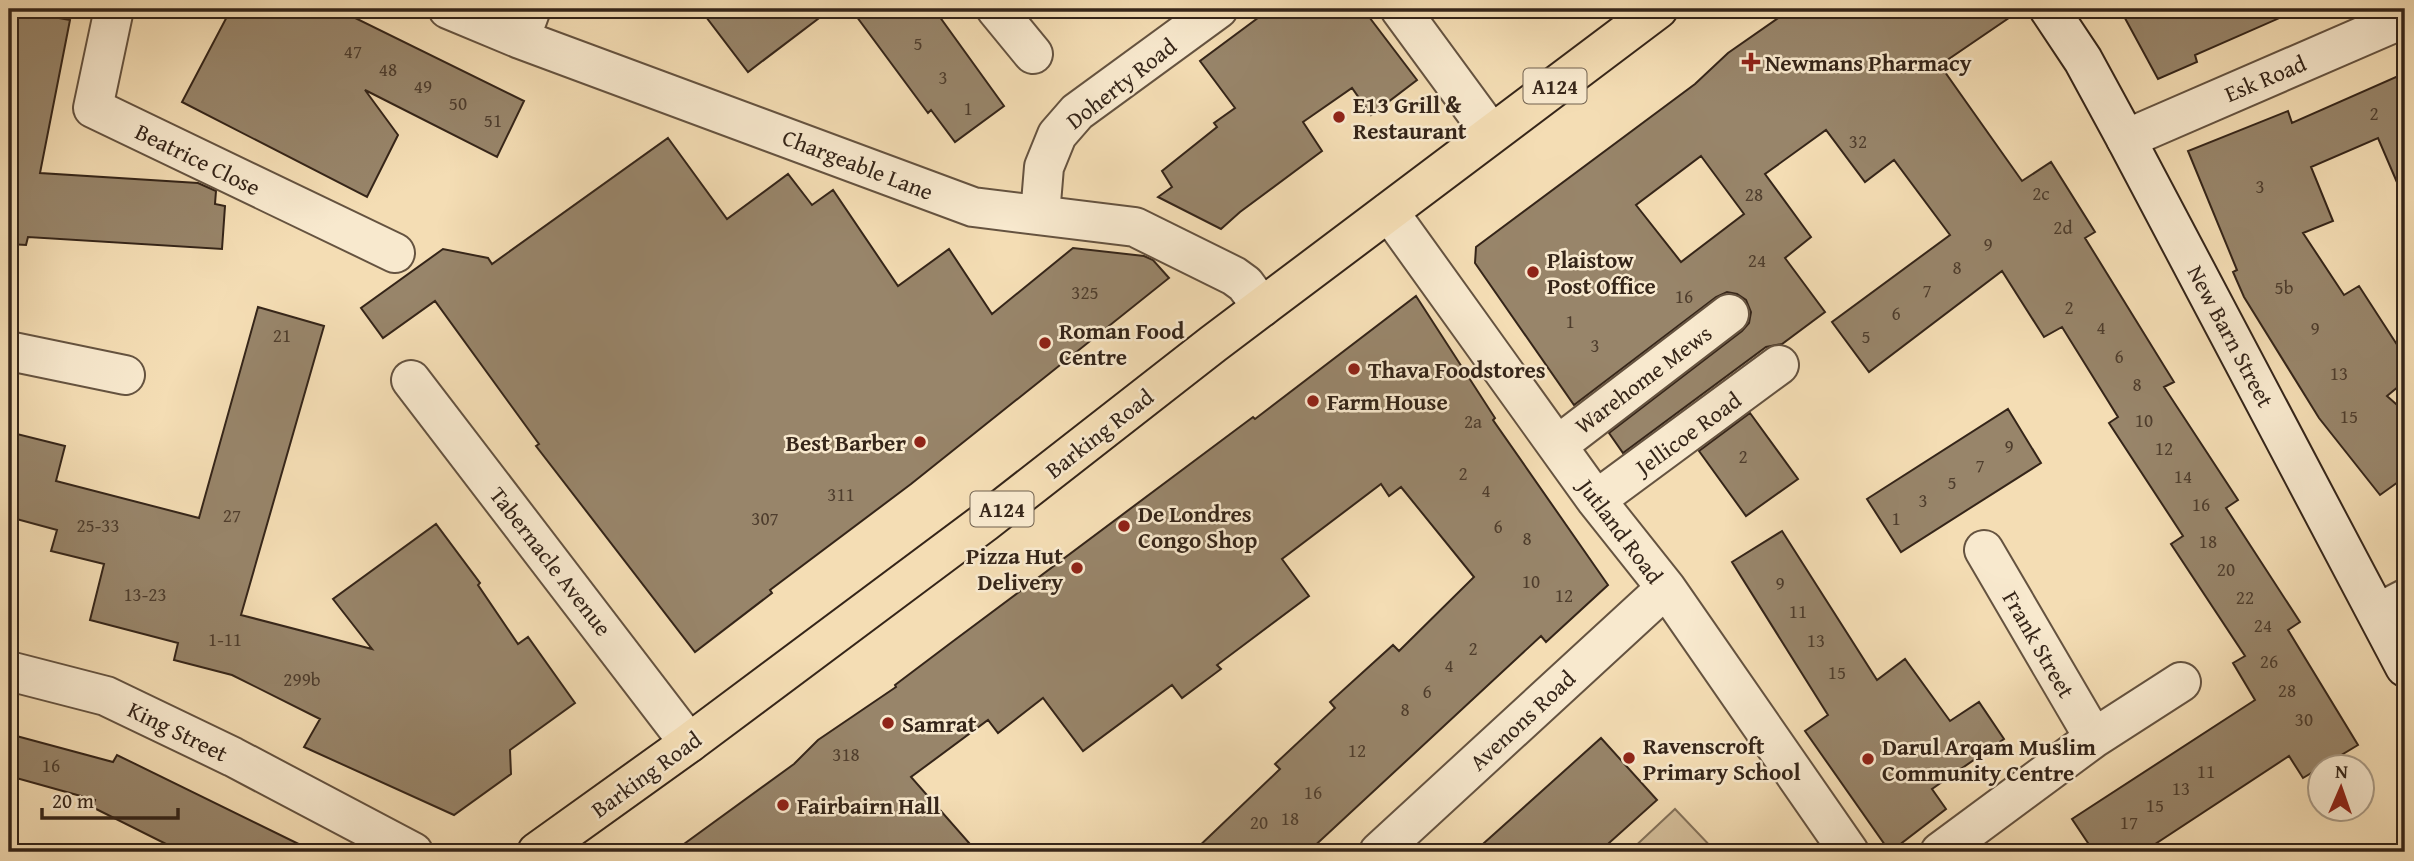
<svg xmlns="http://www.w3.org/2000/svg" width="2414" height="861" viewBox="0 0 2414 861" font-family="'Gentium Book Plus',serif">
	<rect width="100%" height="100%" fill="#f4ddb4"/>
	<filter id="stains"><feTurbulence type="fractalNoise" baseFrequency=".00286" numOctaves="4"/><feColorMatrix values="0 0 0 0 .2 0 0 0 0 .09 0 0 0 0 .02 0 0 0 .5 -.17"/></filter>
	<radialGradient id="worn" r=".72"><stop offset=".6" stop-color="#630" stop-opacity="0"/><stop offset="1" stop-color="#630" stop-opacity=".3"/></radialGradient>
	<path fill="#d4be9a" stroke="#84725a" stroke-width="2" d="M 1675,809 L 1716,852 L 1628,852 L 1629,852 Z"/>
	<path fill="#98856a" stroke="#352519" stroke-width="2" fill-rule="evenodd" d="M 231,9 L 337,9 L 524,101 L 497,157 L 365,90 L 398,135 L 367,197 L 182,102 Z
		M 700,9 L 831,9 L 748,72 Z
		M 851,9 L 934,9 L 1004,106 L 955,142 L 931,110 L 928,113 Z
		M 1270,9 L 1363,9 L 1417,80 L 1371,115 L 1352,88 L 1303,122 L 1322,151 L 1240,212 L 1221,229 L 1158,197 L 1172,187 L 1162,171 L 1217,127 L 1214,123 L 1235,108 L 1200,61 Z
		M 1791,9 L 2022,9 L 1940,65 L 2022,181 L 2051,162 L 2095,232 L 2085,238 L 2174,382 L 2164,387 L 2238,500 L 2226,508 L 2300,622 L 2288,630 L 2358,745 L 2303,778 L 2289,756 L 2143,852 L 2094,852 L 2072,819 L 2255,700 L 2233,663 L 2245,656 L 2171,544 L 2183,536 L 2109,423 L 2118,417 L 2062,327 L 2044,337 L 2002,271 L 1869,372 L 1832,322 L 1950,235 L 1894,160 L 1865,182 L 1826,130 L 1765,174 L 1811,237 L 1785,258 L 1825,312 L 1782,344 L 1766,347 L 1623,453 L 1609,433 L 1742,331 L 1749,323 L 1751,312 L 1746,300 L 1737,294 L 1727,292 L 1716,297 L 1574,405 L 1475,263 L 1476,247 L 1695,84 L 1728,53 ZM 1701,156 L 1744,214 L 1681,262 L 1636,205 Z
		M 2120,9 L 2300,9 L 2195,55 L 2197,62 L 2158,79 Z
		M 14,10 L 70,20 L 40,173 L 198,183 L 216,191 L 215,204 L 225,206 L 222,249 L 28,237 L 26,245 L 9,244 L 9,40 Z
		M 2405,73 L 2405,201 L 2378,138 L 2311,167 L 2333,221 L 2303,233 L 2344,295 L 2359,286 L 2405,357 L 2405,381 L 2387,396 L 2405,412 L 2405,477 L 2380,495 L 2319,418 L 2244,297 L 2233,272 L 2237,270 L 2188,151 L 2288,111 L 2292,123 Z
		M 668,138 L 727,219 L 788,174 L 812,205 L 833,190 L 898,286 L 949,249 L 992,314 L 1073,248 L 1144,256 L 1153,260 L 1169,278 L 911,484 L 770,590 L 772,593 L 695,652 L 536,446 L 539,444 L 435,301 L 383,338 L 361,308 L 443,249 L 488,258 L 492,264 Z
		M 1416,296 L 1495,418 L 1493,420 L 1608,585 L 1546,642 L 1541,636 L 1308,852 L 1193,852 L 1280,769 L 1275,764 L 1335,708 L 1330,702 L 1393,645 L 1399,651 L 1474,577 L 1401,487 L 1389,496 L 1381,484 L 1282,559 L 1309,596 L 1217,665 L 1221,669 L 1182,698 L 1172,685 L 1083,751 L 1043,698 L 998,733 L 988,720 L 911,777 L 977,852 L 673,852 L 794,764 L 818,740 L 896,687 L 895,685 L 952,642 L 1253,417 L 1255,419 Z
		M 258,307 L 324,326 L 241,615 L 372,649 L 333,599 L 436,524 L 480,583 L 478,585 L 518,644 L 528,637 L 575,703 L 510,750 L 511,774 L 454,815 L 304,747 L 320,719 L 232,675 L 174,660 L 178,643 L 90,620 L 104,564 L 51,551 L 57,530 L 9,517 L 9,432 L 65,446 L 56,481 L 199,518 Z
		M 2008,409 L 2041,463 L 1901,552 L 1867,499 Z
		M 1750,413 L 1798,479 L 1746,516 L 1699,451 Z
		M 1782,531 L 1877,680 L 1905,659 L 1950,721 L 1979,702 L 2004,739 L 1932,789 L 1946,809 L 1890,852 L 1805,731 L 1828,715 L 1732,562 Z
		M 9,734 L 113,762 L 117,755 L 315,852 L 182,852 L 92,807 L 95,800 L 9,776 Z
		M 1601,738 L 1657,800 L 1599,852 L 1474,852 Z"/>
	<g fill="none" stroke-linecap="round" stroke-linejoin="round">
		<g stroke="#655340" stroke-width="42">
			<path id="street" d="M 114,9 L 93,108 L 395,253
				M 448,9 L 520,39 L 973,207 L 1135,227 L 1234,276 L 1245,284 L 1262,307
				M 996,9 L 1033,54
				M 1400,9 L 1491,133
				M 520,39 L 531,9
				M 2126,139 L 2405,18
				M 1389,212 L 1596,500 L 1666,588 L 1849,852
				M 1040,215 L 1044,167 L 1057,135 L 1077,112 L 1218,9
				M 9,351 L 125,375
				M 411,380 L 689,743
				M 1558,445 L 1729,314
				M 1596,500 L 1779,365
				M 1984,550 L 2094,738
				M 2378,613 L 2405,599
				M 9,671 L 106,696 L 233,757 L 413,852
				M 1379,852 L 1666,588
				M 1940,852 L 2094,738 L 2181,682"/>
		</g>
		<g stroke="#352519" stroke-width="42">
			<path id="secondary" d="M 2049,9 L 2083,60 L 2126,139 L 2405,667"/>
		</g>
		<g stroke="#352519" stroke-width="42">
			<path id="primary" d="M 537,852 L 689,743 L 985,522 L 1213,344 L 1658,9"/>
		</g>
		<use href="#street" stroke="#f8e9ce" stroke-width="38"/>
		<use href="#secondary" stroke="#f8e9ce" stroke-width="38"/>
		<use href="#primary" stroke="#f4ddb4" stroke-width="38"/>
	</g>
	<g fill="#8f2418" stroke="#f8e9ce" stroke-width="2.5">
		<path d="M1747.5 51.5h7v7h7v7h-7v7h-7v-7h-7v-7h7z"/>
		<circle cx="1339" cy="117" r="7"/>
		<circle cx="1533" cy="272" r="7"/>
		<circle cx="1045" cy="343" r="7"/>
		<circle cx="1354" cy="369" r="7"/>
		<circle cx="1313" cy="401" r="7"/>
		<circle cx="920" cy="442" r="7"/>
		<circle cx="1124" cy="526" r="7"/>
		<circle cx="1077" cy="568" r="7"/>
		<circle cx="888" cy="723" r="7"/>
		<circle cx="1629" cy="758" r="7"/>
		<circle cx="1868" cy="759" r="7"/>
		<circle cx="783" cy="805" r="7"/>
	</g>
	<g text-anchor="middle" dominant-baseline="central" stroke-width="5" stroke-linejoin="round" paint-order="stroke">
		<g font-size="19" fill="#4e3d2d">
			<text x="918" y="43">5</text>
			<text x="353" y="51">47</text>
			<text x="388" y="69">48</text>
			<text x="943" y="77">3</text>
			<text x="423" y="86">49</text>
			<text x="458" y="103">50</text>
			<text x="968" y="108">1</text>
			<text x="2374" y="113">2</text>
			<text x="493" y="120">51</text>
			<text x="1858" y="141">32</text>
			<text x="2260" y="186">3</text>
			<text x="2041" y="193">2c</text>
			<text x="1754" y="194">28</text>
			<text x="2063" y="227">2d</text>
			<text x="1988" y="244">9</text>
			<text x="1757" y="260">24</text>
			<text x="1957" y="267">8</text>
			<text x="2284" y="287">5b</text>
			<text x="1927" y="290">7</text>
			<text x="1085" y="292">325</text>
			<text x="1684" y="296">16</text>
			<text x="2069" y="307">2</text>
			<text x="1896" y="313">6</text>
			<text x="1570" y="321">1</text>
			<text x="2101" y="327">4</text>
			<text x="2315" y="328">9</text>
			<text x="282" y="335">21</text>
			<text x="1866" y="336">5</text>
			<text x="1595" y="345">3</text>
			<text x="2119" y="356">6</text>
			<text x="2339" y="373">13</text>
			<text x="2137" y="384">8</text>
			<text x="2349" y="416">15</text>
			<text x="2144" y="420">10</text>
			<text x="1473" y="421">2a</text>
			<text x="2009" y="446">9</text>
			<text x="2164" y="448">12</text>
			<text x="1743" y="456">2</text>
			<text x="1980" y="465">7</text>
			<text x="1463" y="473">2</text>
			<text x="2183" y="476">14</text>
			<text x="1952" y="482">5</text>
			<text x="1486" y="490">4</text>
			<text x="841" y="494">311</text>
			<text x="1923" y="500">3</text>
			<text x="2201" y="504">16</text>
			<text x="232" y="515">27</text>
			<text x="765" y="518">307</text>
			<text x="1896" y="518">1</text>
			<text x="98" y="525">25-33</text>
			<text x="1498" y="526">6</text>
			<text x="1527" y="538">8</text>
			<text x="2208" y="541">18</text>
			<text x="2226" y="569">20</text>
			<text x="1531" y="581">10</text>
			<text x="1780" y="583">9</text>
			<text x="145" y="594">13-23</text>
			<text x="1564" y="595">12</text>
			<text x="2245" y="597">22</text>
			<text x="1798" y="611">11</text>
			<text x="2263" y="625">24</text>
			<text x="225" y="639">1-11</text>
			<text x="1816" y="640">13</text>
			<text x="1473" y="648">2</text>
			<text x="2269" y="661">26</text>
			<text x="1449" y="665">4</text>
			<text x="1837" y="672">15</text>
			<text x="302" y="679">299b</text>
			<text x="2287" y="690">28</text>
			<text x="1427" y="691">6</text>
			<text x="1405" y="709">8</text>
			<text x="2304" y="719">30</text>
			<text x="1357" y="750">12</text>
			<text x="846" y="754">318</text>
			<text x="51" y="765">16</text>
			<text x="2206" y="771">11</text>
			<text x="2181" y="788">13</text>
			<text x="1313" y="792">16</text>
			<text x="2155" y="805">15</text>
			<text x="1290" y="818">18</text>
			<text x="1259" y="822">20</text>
			<text x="2129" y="822">17</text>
		</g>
		<g fill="#f8e9ce" stroke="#70604f" stroke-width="2">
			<rect x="1523.5" y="68.5" width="63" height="35" rx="5"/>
			<rect x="970.5" y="491.5" width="63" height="35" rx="5"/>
		</g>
		<g font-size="21" font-weight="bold" fill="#352519">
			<text x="1555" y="86">A124</text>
			<text x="1002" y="509">A124</text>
		</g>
		<g font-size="23" font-weight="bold" fill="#352519" stroke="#f8e9ce" text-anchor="start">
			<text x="1765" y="62">Newmans Pharmacy</text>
			<text x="1353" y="104">E13 Grill &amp;<tspan x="1353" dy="26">Restaurant</tspan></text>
			<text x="1547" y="259">Plaistow<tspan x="1547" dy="26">Post Office</tspan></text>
			<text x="1059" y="330">Roman Food<tspan x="1059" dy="26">Centre</tspan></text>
			<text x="1368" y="369">Thava Foodstores</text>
			<text x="1327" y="401">Farm House</text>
			<text x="906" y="442" text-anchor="end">Best Barber</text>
			<text x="1138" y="513">De Londres<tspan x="1138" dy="26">Congo Shop</tspan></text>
			<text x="1063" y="555" text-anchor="end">Pizza Hut<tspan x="1063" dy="26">Delivery</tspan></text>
			<text x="902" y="723">Samrat</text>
			<text x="1643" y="745">Ravenscroft<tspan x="1643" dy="26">Primary School</tspan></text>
			<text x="1882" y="746">Darul Arqam Muslim<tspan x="1882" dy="26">Community Centre</tspan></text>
			<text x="797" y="805">Fairbairn Hall</text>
		</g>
		<g font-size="23" fill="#352519" stroke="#f8e9ce">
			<text transform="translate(2265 78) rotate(-23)">Esk Road</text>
			<text transform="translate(1121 83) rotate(-38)">Doherty Road</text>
			<text transform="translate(198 159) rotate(26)">Beatrice Close</text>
			<text transform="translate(858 164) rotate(21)">Chargeable Lane</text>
			<text transform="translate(2231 336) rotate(62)">New Barn Street</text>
			<text transform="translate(1643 379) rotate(-37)">Warehome Mews</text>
			<text transform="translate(1099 433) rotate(-38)">Barking Road</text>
			<text transform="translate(1688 433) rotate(-36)">Jellicoe Road</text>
			<text transform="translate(1621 531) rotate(53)">Jutland Road</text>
			<text transform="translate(551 561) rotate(52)">Tabernacle Avenue</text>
			<text transform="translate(2039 644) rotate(60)">Frank Street</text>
			<text transform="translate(1522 720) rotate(-43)">Avenons Road</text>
			<text transform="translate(178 731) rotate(26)">King Street</text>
			<text transform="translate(646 774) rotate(-36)">Barking Road</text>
		</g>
	</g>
	<rect width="2414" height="861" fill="none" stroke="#f4ddb4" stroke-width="35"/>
	<rect x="10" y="10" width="2393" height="840" fill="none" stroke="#352519" stroke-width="3.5"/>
	<rect x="18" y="18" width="2379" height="826" fill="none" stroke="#352519" stroke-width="2"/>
	<g transform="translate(2341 788) rotate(2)"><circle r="33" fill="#f8e9ce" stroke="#aa9b86" stroke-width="2"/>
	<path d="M0-5L12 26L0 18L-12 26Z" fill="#8f2418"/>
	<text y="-10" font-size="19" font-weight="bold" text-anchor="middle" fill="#352519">N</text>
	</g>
	<path d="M42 808v10h136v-10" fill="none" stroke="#352519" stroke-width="3.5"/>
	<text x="52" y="808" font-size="21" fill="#352519" stroke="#f8e9ce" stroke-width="5" paint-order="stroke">20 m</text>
	<rect width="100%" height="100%" filter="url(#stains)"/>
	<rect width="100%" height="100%" fill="url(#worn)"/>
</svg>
